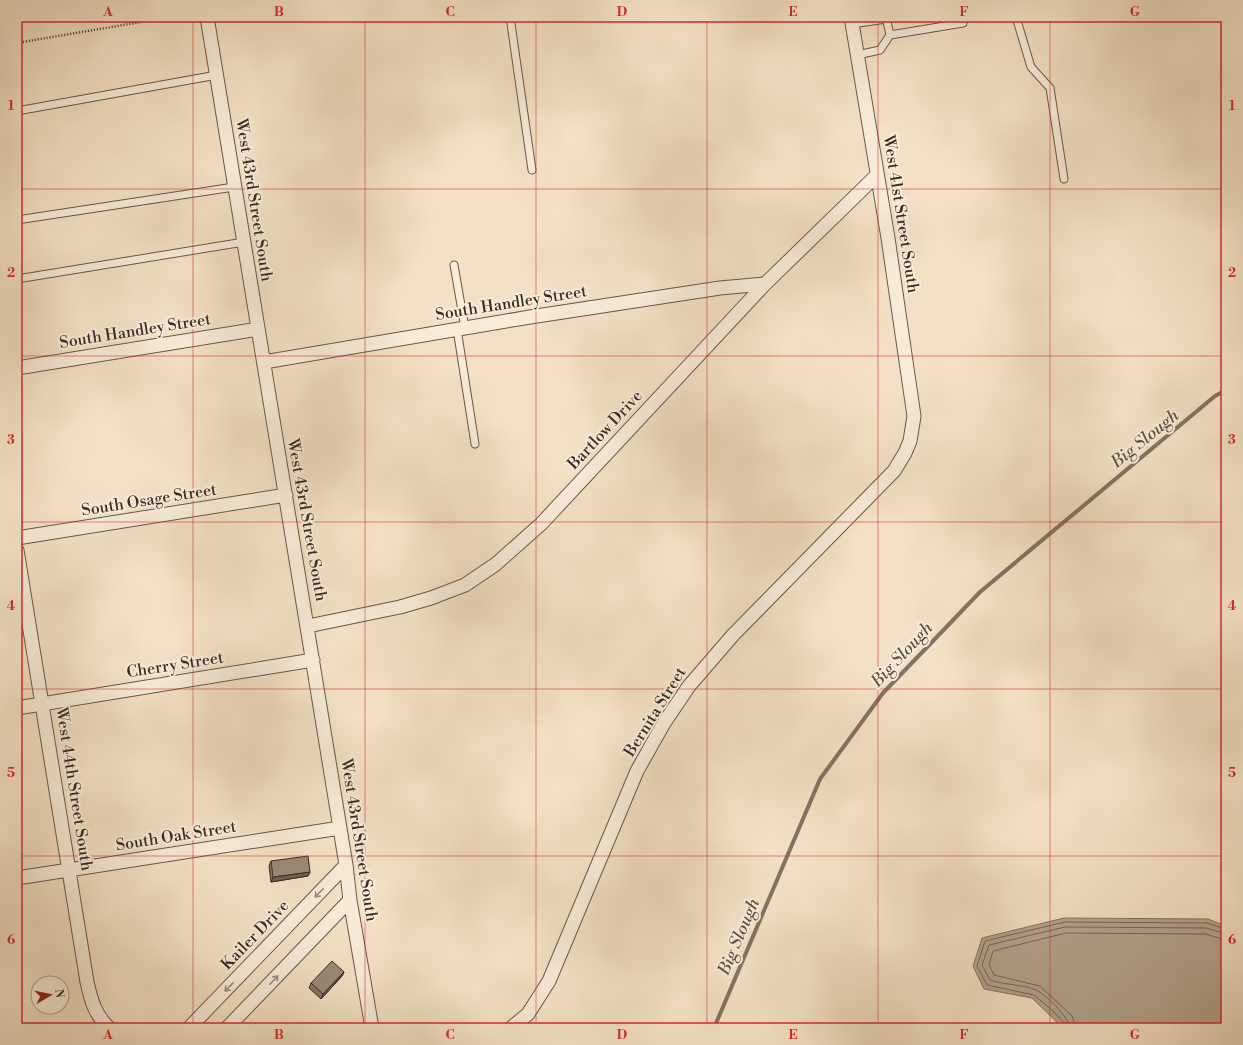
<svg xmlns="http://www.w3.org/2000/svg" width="1243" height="1045" viewBox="0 0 1243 1045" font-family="'Libre Bodoni',serif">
	<rect width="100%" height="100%" fill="#f4e1c5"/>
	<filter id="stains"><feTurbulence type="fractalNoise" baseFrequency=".005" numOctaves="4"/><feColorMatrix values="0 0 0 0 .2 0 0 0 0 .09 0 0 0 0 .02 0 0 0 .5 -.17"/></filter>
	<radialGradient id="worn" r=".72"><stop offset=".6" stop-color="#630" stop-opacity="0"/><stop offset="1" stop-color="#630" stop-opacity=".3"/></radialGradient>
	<path fill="#b4a38e" stroke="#837364" d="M 1064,918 L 1208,919 L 1226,926 L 1226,1028 L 1063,1028 L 1032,998 L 984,989 L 973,966 L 982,938 Z"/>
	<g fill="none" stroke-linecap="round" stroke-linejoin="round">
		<path stroke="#766759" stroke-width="1" d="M 1065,1028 L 1065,1024 L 1054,1012 L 1034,995 L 987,985 L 977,966 L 985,941 L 1065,922 L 1207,923 L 1226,929
			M 1070,1028 C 1070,1018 1045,994 1036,990 C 1022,984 1004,985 990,980 L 982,965 L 989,945 L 1065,927 L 1206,928 L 1226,934
			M 1076,1028 L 1072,1016 L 1040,986 L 994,975 L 989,965 L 993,951 L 1066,933 L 1205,934 L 1226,940"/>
		<path stroke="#837364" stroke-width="4" d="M 714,1028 L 820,779 L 883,693 L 980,592 L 1215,396 L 1226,390"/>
		<g stroke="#68584c" stroke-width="9">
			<path id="service" d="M 510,17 L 532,170
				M 886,17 L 890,35 L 963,23 L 963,17
				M 1016,17 L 1031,67 L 1050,88 L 1064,179
				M 852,24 L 886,19
				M 857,55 L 880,50 L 890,35
				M 17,111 L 217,75
				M 17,220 L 234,187
				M 454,265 L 465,328
				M 17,279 L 244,242
				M 457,329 L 475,444"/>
		</g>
		<g stroke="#68584c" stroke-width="15">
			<path id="minor" d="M 207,17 L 346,865 L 350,900 L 372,1028
				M 264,362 L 530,317 L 720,288 L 765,284
				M 17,368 L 258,329
				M 17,538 L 286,495
				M 17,550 L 87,982 C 91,1000 95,1015 109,1028
				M 308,626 L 400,607 L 431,598 L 465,585 L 496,564 L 541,524 L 765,284 L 877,175
				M 17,708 L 313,660
				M 17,878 L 340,828
				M 189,1028 L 346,865
				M 227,1028 L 350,900
				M 511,1028 L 528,1014 L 549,981 L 637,771 L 664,723 L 689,686 L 733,635 L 894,471 L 905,453 L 910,441 L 914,416 L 888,238 L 851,17"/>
		</g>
		<path stroke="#392b24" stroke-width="2.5" stroke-dasharray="1 2" stroke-linecap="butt" d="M 17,43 L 171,17"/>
		<use href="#service" stroke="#f8ecd9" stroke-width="7"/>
		<use href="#minor" stroke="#f8ecd9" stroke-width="13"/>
	</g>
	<path fill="#847767" stroke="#392b24" d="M 271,861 L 310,872 L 308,876 L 271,882 L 269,866 Z
		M 344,972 L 342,976 L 321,999 L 309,988 L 311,983 Z"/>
	<path fill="#6c6154" stroke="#392b24" d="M 310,872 L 308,876 L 271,882 L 273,877 Z
		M 344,972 L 342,976 L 321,999 L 323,994 Z"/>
	<path fill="#9a8a78" stroke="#392b24" d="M 308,856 L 310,872 L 273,877 L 271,861 Z
		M 332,961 L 344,972 L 323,994 L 311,983 Z"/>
	<defs><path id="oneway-shaft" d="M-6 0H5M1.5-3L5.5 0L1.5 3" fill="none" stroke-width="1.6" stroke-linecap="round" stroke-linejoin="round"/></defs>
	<g stroke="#988c7e">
		<use href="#oneway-shaft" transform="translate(319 893) rotate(134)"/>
		<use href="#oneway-shaft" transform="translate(274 980) rotate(-46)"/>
		<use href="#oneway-shaft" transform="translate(229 987) rotate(134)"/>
	</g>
	<path fill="none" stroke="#d62828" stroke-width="1" stroke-opacity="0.55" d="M 193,17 L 193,1028M 365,17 L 365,1028M 536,17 L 536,1028M 707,17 L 707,1028M 878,17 L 878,1028M 1050,17 L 1050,1028M 17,189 L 1226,189M 17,356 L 1226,356M 17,522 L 1226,522M 17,689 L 1226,689M 17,856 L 1226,856"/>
	<g text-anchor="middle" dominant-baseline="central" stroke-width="4" stroke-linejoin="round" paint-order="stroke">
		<g font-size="16" fill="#392b24" stroke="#f8ecd9">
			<text transform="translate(254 200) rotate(81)">West 43rd Street South</text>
			<text transform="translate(901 214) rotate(81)">West 41st Street South</text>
			<text transform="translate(511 303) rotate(-9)">South Handley Street</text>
			<text transform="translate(135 331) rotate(-9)">South Handley Street</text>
			<text transform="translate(605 430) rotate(-47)">Bartlow Drive</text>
			<text transform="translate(149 500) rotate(-9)">South Osage Street</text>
			<text transform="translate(307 520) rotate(80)">West 43rd Street South</text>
			<text transform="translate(175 665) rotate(-9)">Cherry Street</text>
			<text transform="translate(655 712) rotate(-58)">Bernita Street</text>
			<text transform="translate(74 789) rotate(81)">West 44th Street South</text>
			<text transform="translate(176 836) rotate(-9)">South Oak Street</text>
			<text transform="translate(359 840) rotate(81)">West 43rd Street South</text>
			<text transform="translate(255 935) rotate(-46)">Kailer Drive</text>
		</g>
		<g font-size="17" font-style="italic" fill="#5e4f44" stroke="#f8ecd9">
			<text transform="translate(1145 439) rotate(-39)">Big Slough</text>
			<text transform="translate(902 655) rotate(-47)">Big Slough</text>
			<text transform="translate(739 937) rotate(-67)">Big Slough</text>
		</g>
	</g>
	<rect width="1243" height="1045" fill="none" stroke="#f4e1c5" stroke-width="44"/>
	<g transform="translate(50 995) rotate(81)"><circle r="19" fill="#f8ecd9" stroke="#ac9f91"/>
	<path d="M0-3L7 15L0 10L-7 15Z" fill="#8f2418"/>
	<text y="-6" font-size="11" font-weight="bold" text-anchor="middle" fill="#392b24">N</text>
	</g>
	<rect x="22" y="22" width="1199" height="1001" fill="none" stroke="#d62828" stroke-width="1.5"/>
	<g font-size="13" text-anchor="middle" font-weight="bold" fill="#d62828">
		<text x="108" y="16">A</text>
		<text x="279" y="16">B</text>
		<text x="450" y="16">C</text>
		<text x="622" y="16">D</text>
		<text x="793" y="16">E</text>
		<text x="964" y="16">F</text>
		<text x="1135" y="16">G</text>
		<text x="11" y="110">1</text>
		<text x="1232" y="110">1</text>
		<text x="11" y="277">2</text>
		<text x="1232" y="277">2</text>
		<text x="11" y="444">3</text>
		<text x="1232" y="444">3</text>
		<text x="11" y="610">4</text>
		<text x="1232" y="610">4</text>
		<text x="11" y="777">5</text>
		<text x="1232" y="777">5</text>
		<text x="11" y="944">6</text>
		<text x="1232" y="944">6</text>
		<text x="108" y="1039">A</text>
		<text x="279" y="1039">B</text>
		<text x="450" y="1039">C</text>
		<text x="622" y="1039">D</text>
		<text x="793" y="1039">E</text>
		<text x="964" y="1039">F</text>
		<text x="1135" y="1039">G</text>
	</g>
	<rect width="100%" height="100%" filter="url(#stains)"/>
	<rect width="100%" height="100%" fill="url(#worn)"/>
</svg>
